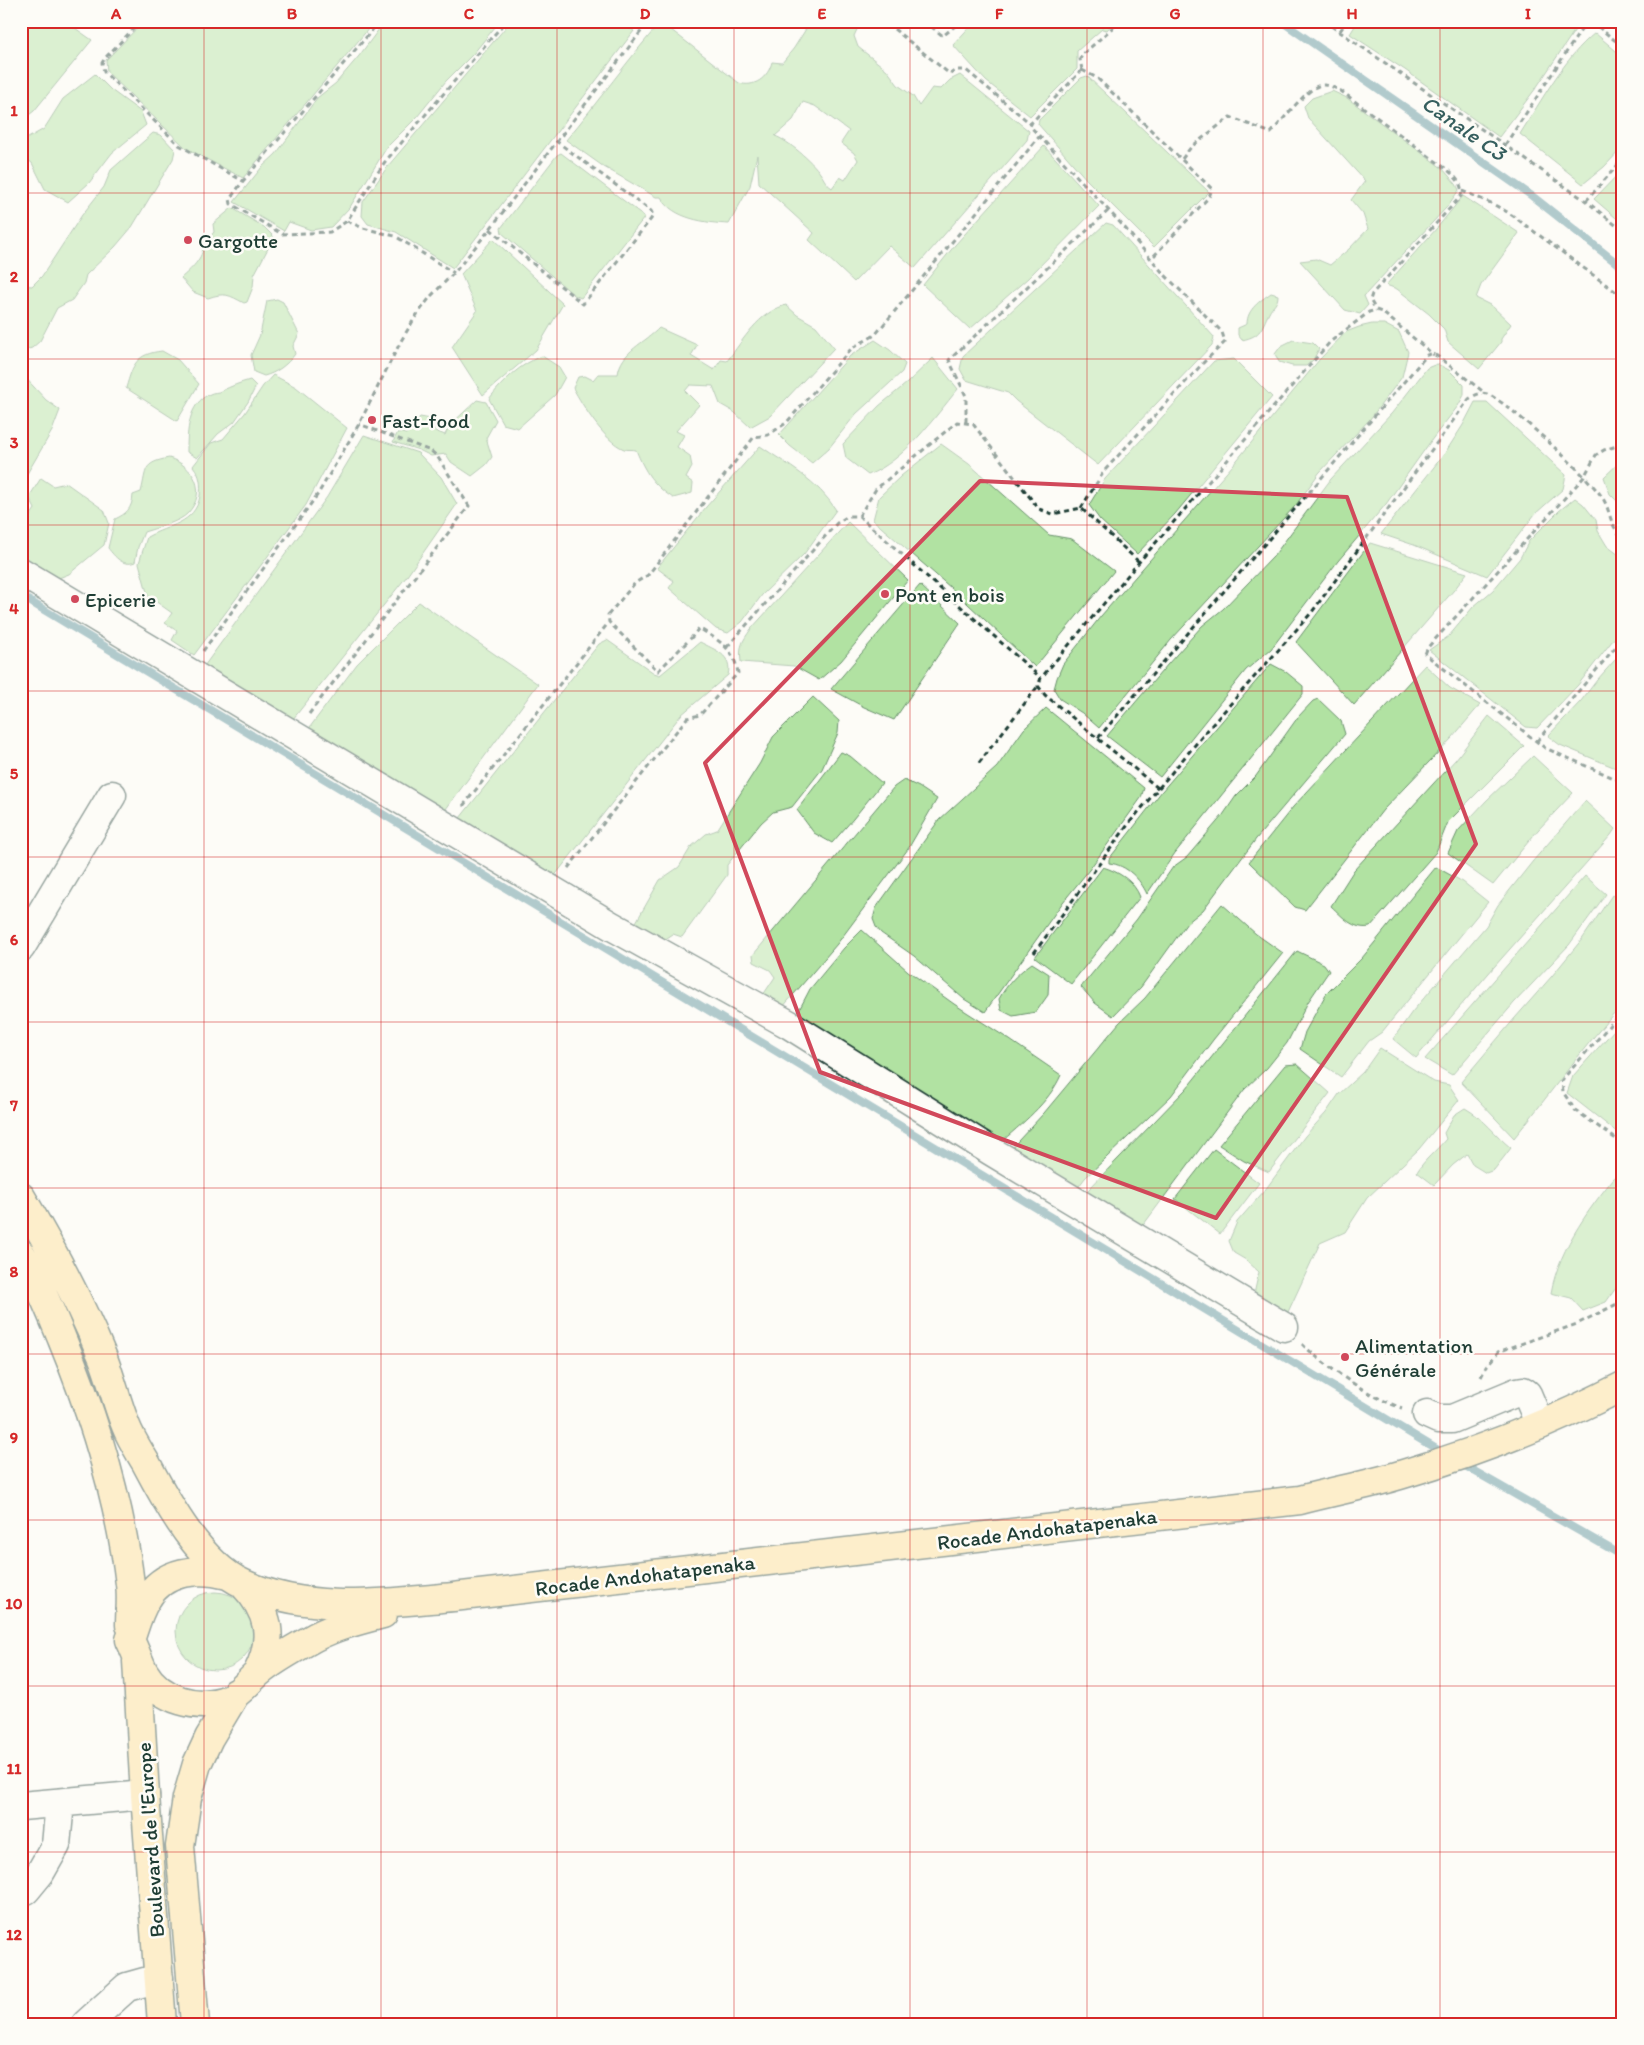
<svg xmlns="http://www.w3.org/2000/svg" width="1644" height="2045" viewBox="0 0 1644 2045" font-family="Itim,sans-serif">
	<rect width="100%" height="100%" fill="#fdfcf7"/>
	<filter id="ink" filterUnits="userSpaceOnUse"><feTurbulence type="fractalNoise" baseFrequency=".02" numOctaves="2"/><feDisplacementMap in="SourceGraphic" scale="10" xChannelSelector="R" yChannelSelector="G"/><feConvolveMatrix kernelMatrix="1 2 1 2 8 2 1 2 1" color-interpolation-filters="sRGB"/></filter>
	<g filter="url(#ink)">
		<path fill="#b1e2a2" stroke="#68906b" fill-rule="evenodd" d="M 21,21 L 65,21 L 92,40 L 34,111 L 21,121 Z
			M 144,21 L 375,21 L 243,178 L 187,149 L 107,72 L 106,60 Z
			M 385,21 L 500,21 L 473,54 L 446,81 L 417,117 L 387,147 L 350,207 L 331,227 L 311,230 L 289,222 L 284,231 L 234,202 L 262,167 L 276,154 L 317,98 L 336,83 L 359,56 Z
			M 511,21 L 618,21 L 634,31 L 453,268 L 396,232 L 368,224 L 362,216 L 363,202 L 388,166 Z
			M 811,21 L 861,21 L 854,36 L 858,47 L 887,70 L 898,85 L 913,96 L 919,106 L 932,88 L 941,89 L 950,80 L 960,75 L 1029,131 L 1027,140 L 915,268 L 889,246 L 854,282 L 809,240 L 814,233 L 759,183 L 757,155 L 750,186 L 729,224 C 707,223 672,219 661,197 L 656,197 L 604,167 L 566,140 C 599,101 628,59 661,22 L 739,83 C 754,88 768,78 772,62 L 782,63 L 794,48 ZM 803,102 L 815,106 L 849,131 L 841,143 L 854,153 L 858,160 L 845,180 L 840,177 L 832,188 C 825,183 825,180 820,173 C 813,162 787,140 775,136 L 793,120 Z
			M 975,21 L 1115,21 L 1107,30 L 1102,29 L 1077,51 L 1077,69 L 1030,116 L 986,81 L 953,45 Z
			M 1358,21 L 1581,21 L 1536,88 L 1499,137 L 1405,70 L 1350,34 Z
			M 1595,33 L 1623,57 L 1623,147 L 1604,167 L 1583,184 L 1520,134 C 1541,101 1565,57 1595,33 Z
			M 95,74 L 111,90 L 141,112 L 146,125 L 112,153 L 89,183 L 68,202 L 45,189 L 32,163 L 21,155 L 21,142 L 44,129 L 63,99 Z
			M 1087,76 L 1209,192 L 1154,247 L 1087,180 L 1038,124 L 1039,120 L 1081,78 Z
			M 1332,91 L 1347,98 L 1442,168 L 1456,184 L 1459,190 L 1446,208 L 1364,296 L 1368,305 L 1360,314 L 1345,310 L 1300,261 L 1316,259 L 1330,265 L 1349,249 L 1368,229 L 1363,214 L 1351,200 L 1365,181 L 1308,118 L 1304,106 L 1312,98 Z
			M 153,133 L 161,135 L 175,150 L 173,159 L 132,227 L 115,247 L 86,275 L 84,283 L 72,300 L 57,308 L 40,341 L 32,348 L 21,351 L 21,285 L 32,286 L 42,276 L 82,215 L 104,187 L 111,170 Z
			M 1044,146 L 1099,206 L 1028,278 L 970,329 L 923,285 L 955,245 Z
			M 561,153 L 644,216 L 644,218 L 581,298 L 574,295 L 502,233 L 501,228 L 557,155 Z
			M 1623,169 L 1623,224 L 1594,199 Z
			M 1463,196 L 1519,233 L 1481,285 L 1476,298 L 1492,306 L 1511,324 L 1501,339 L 1501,342 L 1479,369 L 1448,342 L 1444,329 L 1429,314 L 1397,289 L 1386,285 L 1437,228 Z
			M 232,208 L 264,227 L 274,237 L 254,275 L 253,287 L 247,302 L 244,303 C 229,295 225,292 208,298 L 193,292 L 181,278 C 190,270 204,258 203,245 L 214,232 L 213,224 Z
			M 1106,223 L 1113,225 L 1214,337 L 1212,345 L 1098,465 L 1016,401 L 1008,393 L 966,380 L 960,369 L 963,356 Z
			M 493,239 L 563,304 L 536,350 L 483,395 L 452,347 L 477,311 L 461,274 Z
			M 1271,293 L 1278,295 C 1278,304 1273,305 1269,313 C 1261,328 1262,336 1242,340 L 1238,335 L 1238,328 L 1247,324 C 1247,309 1260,301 1271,293 Z
			M 277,299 L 283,302 L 299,334 L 293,346 L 295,354 C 287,365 276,373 264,376 L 254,372 L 251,355 L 260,335 L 267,301 Z
			M 786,305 L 797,315 L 816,326 L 834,348 L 770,416 L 750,427 L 734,412 L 720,404 L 713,386 L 690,385 L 685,391 L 699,405 L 676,431 L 684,435 L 677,447 L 690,456 L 692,467 L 686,478 L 693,483 L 692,493 L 673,498 C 653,485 645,472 636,450 C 633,449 627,450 624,449 C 604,441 583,406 573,388 L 578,377 L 585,376 L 593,380 L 598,374 L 618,374 C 621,351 645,343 659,328 L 697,345 L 691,356 L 714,370 L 721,360 L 727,361 C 744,339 758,313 786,305 Z
			M 1372,324 L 1384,324 L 1399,332 L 1408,352 L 1402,377 L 1370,419 L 1319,473 L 1296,505 L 1171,640 L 1099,728 L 1082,713 L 1060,699 L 1054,689 L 1057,678 L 1063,664 L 1101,616 L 1233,465 L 1319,360 L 1346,332 L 1359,327 Z
			M 875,340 L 890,350 L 905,364 L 902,372 L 856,414 L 829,448 L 812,463 L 790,446 L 779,435 L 850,356 Z
			M 1293,340 L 1313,343 L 1319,349 L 1313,360 L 1306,366 L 1292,366 L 1279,362 L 1275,354 L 1281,346 Z
			M 162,351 L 178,360 L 199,384 L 177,421 L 126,388 C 133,364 136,354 162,351 Z
			M 542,356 L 559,367 L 565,377 L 555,395 L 518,428 L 503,424 L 489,399 C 503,381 520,364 542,356 Z
			M 933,358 L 958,389 C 934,418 904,461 868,475 L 846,458 L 843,444 L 879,406 L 907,383 Z
			M 1234,359 L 1272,397 L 1175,514 L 1137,554 L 1100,520 L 1089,505 L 1105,479 L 1214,361 Z
			M 1437,364 L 1449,370 L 1464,385 L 1464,395 L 1458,406 L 1433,438 L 1386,504 L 1338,561 L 1271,649 L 1246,670 L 1160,777 L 1107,736 L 1168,664 L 1202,626 L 1223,609 L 1273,557 L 1331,479 L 1392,413 L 1427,368 Z
			M 21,373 L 46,400 L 60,410 L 52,431 L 21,484 Z
			M 273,375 L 296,387 L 347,428 L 306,505 L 194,655 L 172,640 L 177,631 L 165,623 L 172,613 L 148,596 L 139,563 L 147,537 C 168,525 195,524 200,496 C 201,484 201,476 193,466 L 211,443 L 223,439 L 245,413 L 263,386 Z
			M 250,380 L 256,386 L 248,402 L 234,422 L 218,434 L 197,458 L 187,452 C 187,432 188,403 210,394 C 213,392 218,393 221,391 C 232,386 239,383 250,380 Z
			M 477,400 L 486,402 L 496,420 L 486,438 L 492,457 L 486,465 L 472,476 L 451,462 L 446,454 L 431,456 L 419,450 L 393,442 L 398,432 L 406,434 L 420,417 L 431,419 L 435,431 L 445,435 L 449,426 Z
			M 1475,402 L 1487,402 L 1566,475 L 1563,489 L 1535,514 L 1487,576 L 1414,545 L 1381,534 L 1445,453 L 1463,425 Z
			M 364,435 L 418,453 L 441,477 L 457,504 L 407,576 L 289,724 L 202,669 L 327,497 Z
			M 941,444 L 969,464 L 1049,535 L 1072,539 L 1114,571 L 1035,667 L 951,588 L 873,520 L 879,497 L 901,476 Z
			M 760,446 C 788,465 818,481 836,510 L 804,554 L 762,595 L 742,622 L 728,633 L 716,629 L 669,588 L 674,581 L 657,568 L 706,507 Z
			M 169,458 C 194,466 208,491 188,513 C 180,522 156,528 144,532 L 138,547 L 135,562 C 123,567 115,557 108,548 L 115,519 C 126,514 132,509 133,495 L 141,492 C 147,469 142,463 169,458 Z
			M 1623,459 L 1623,507 L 1610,494 L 1604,477 Z
			M 41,478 L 53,486 L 66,483 L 104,510 L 109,523 L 104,545 L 69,574 L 56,579 L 21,557 L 21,529 L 35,509 L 29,497 Z
			M 1575,498 L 1583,504 L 1596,520 L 1598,531 L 1607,546 L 1623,558 L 1623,627 L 1578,685 L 1537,728 L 1526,727 L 1429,650 L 1449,636 L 1473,607 L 1493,590 L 1520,558 L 1529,541 L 1559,511 Z
			M 848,522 L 908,580 L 841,661 L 819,680 L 794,666 L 741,662 C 739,646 742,642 751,629 Z
			M 1370,543 L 1467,573 L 1454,590 L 1354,705 L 1296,642 Z
			M 920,585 L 960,623 L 894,720 L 864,707 L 831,689 Z
			M 419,602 L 538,684 L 443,813 L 307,731 L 357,664 Z
			M 607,640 L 654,673 L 660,675 L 700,642 C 715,650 733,655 728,675 L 681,715 L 553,878 L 456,823 L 599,644 Z
			M 1623,651 L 1623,771 L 1560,745 L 1548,736 L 1581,701 L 1597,680 Z
			M 1271,664 L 1286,672 L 1303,686 L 1303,694 L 1175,853 L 1147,894 C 1140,879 1127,865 1109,863 L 1109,859 L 1162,791 Z
			M 1425,665 L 1450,688 L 1480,705 L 1452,738 L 1383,810 L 1305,910 L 1295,907 L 1249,862 L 1293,807 Z
			M 813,697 L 839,721 L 838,733 L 822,769 L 792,807 L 773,812 L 761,823 L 727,865 L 727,875 L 682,937 L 673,934 L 664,940 L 635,924 L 660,880 L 679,867 L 691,847 L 706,834 L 717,830 L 760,763 L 773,737 Z
			M 1318,699 L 1341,721 L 1345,734 L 1256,839 L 1203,910 L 1187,923 L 1141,987 L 1113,1016 L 1095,1003 L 1081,987 L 1137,919 L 1173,867 L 1187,857 L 1223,815 L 1236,796 L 1256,776 L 1298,717 L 1313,701 Z
			M 1046,708 L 1144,788 L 1141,798 L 1089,870 L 1063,902 L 985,1012 L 964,999 L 914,956 L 881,933 L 876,927 L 873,919 L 876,908 L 939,820 L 997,767 L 1024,729 Z
			M 1489,716 L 1524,746 L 1448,822 L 1436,852 L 1370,927 C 1353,930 1343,917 1331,906 L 1354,870 L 1456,759 Z
			M 841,752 L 850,756 L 882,783 L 853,819 L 832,843 L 814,833 L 797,810 Z
			M 1533,756 L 1573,793 L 1538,830 L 1493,885 L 1448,853 L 1458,831 L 1486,801 Z
			M 904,780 L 919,787 L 937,799 L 908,849 L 837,944 L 782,1008 L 763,995 L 775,977 L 770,970 L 754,962 L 753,955 L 894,787 Z
			M 1585,801 L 1615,829 L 1611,835 L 1494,967 L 1416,1058 L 1393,1039 L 1412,1012 L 1486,926 L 1498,905 L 1533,861 Z
			M 1103,867 C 1119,872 1134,881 1140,897 L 1071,984 L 1035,957 Z
			M 1436,867 L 1463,882 L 1488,902 L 1382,1032 L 1369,1041 L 1341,1077 L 1300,1049 L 1305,1032 L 1326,994 L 1362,958 Z
			M 1585,876 L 1606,894 L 1569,945 L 1514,1003 L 1452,1075 L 1425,1059 Z
			M 1623,892 L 1623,1003 C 1584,1046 1551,1093 1514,1138 L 1461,1082 L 1515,1018 L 1552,976 L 1583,938 L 1612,895 L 1618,899 Z
			M 1222,904 L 1256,934 L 1283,953 L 1213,1040 L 1171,1096 L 1085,1178 L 1070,1198 L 1006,1154 L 1044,1113 L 1119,1023 L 1145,998 Z
			M 862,930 L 908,971 L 954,1004 L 1007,1038 L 1061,1075 C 1049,1103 1021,1124 999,1144 L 797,1014 L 810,989 L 844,948 Z
			M 1297,951 L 1324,964 L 1329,971 L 1308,1002 L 1287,1043 L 1267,1068 L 1244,1090 L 1141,1228 L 1086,1192 L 1186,1089 Z
			M 1032,963 L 1049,974 L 1048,995 L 1036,1012 L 1013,1016 L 1001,1010 L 999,999 C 1007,984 1018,973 1032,963 Z
			M 1623,1020 L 1623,1137 L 1567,1093 L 1573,1076 Z
			M 1380,1048 L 1434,1082 L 1449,1085 L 1459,1100 L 1419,1149 L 1367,1198 L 1345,1232 L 1320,1243 L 1288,1312 L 1254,1294 L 1259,1272 L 1246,1260 L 1234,1253 L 1229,1241 L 1237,1222 L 1265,1190 L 1305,1136 L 1326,1113 L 1339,1094 L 1363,1072 Z
			M 1297,1064 L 1330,1093 L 1269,1172 L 1244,1161 L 1219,1145 L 1285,1065 Z
			M 1465,1108 C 1486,1120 1494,1134 1511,1148 L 1494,1170 L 1486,1173 L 1473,1165 L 1467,1154 L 1453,1165 L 1434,1185 L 1417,1172 C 1425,1159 1436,1151 1446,1139 L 1444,1133 L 1454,1115 Z
			M 1214,1149 L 1259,1183 L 1220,1234 L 1175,1199 Z
			M 1623,1167 L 1623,1278 L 1606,1302 L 1583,1311 L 1571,1298 L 1551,1293 C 1559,1247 1593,1203 1623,1167 Z
			M176 1631a39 39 0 1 1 78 0a39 39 0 1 1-78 0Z"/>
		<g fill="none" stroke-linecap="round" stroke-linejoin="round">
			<path stroke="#568f98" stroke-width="8" d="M 1281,21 L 1532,196 L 1623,268
				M 21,596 L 1443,1453
				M 1460,1463 L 1623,1556"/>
			<g stroke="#1f3d34" stroke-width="31">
				<path id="minor" d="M 21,572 L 610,925 L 790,1025 L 991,1151 L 1284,1327
					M 21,947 L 112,795
					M 1427,1414 L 1438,1419 L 1452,1419 L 1517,1392 L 1523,1391 L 1527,1394 L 1540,1425
					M 21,1806 L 145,1795
					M 26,1890 L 40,1873 L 56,1845 L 60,1803
					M 86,2024 L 127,1987 L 159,1978"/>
			</g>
			<g stroke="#1f3d34" stroke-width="31">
				<path id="major" d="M 21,1197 C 52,1249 80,1302 103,1358 C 112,1381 117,1404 126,1426 C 131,1439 139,1451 146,1463 C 167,1503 201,1565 244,1584 C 311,1614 382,1603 453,1597 L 1300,1500 C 1334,1491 1368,1485 1400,1475 C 1478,1452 1552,1423 1623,1386
					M 21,1254 C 38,1280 50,1310 62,1339 C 94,1417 120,1500 130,1584 C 132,1597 130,1612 130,1625
					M 228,1575 C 198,1567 163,1570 146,1600 C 138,1613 135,1626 130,1640 C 135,1650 139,1662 144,1672 C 160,1700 198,1711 228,1699 C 240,1693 247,1683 257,1674 C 272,1661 297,1647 315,1637 C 336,1626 360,1620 383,1614
					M 243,1584 C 270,1612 275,1639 257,1674
					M 137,1661 L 145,1795 L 162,2024
					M 195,2024 L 180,1846 L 187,1798 L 197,1764 L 209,1738 L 236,1693"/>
			</g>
			<path stroke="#1f3d34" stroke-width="3" stroke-dasharray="5 4" stroke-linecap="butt" d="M 141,21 L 105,58 L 102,63 L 104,72 L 179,145 L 243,181
				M 380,21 L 243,181 L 230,199 L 231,204 L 282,234 L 330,232 L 347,221 L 384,163 L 506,21
				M 626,21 L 641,30
				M 890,21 L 894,29 L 946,71 L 950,74 L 956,70 L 966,70 L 1031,124
				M 924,21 L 943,36 L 961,21
				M 1324,21 L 1586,201 L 1623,231
				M 1591,21 L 1623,47
				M 1340,31 L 1347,21
				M 1082,70 L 1097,78 L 1212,189 L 1209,197 L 1151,259
				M 1082,70 L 1080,59 L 1083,54 L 1120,21
				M 1505,145 L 1587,21
				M 1182,159 L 1191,147 L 1230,117 L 1271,133 C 1281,122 1305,91 1318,86 C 1326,83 1333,87 1341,91 L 1445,168 C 1454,175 1464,184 1461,196 L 1372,294 L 1370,300 L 1376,310
				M 1462,191 L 1491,203 L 1509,213 L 1623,297
				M 1586,201 L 1623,159
				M 347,221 L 363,228 L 395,236 L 454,273
				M 490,229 L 583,304 L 651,219 L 653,215 L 651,211 L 556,141
				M 966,422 L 966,396 L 949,360 L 1109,210
				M 1623,444 L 1604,450 L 1596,455 L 1584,477 L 1428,647 L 1425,654 L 1545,748 L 1623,782
				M 1081,508 L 1105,470 L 1205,361 L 1225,342 L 1222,332 L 1163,273 L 1125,228 L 1030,126 L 1032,122 L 1082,70
				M 859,516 L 876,489 L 957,422 L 973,424 L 1039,509 L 1053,514 L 1081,508 L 1139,562
				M 727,647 L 837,523 L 848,516 L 859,516 L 1041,678
				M 203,651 L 318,494 L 359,424 L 401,341 L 416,316 L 431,296 L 454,273 L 490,229 L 649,21
				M 309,714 L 469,506 L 437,456 L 431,451 L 359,424
				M 1098,738 L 1427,355 L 1431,354 L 1437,356 L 1485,393
				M 1537,741 L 1623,638
				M 979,763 L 1038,686
				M 1158,788 L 1045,695 L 1038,686 L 1041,678 L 1139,562 L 1330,342 L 1369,312 L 1376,310 L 1382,312 L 1434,355
				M 463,806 L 609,622
				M 568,868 L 687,718 L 700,715 L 738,673 C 734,648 719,641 699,628 L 692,637 L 658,671 L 609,622 L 608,615 L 635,583 L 648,575 L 754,437 L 768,435 L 786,423 L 852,348 L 875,335 L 1039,137
				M 1034,953 L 1130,822 L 1211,726 L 1312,612 L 1469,399 C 1475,395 1480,392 1487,394 C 1506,400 1590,478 1602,497 C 1611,510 1609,527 1623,537
				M 1623,1010 L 1562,1080 L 1563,1092 L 1575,1110 L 1623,1144
				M 1302,1344 C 1326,1367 1371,1398 1402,1408
				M 1481,1377 L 1486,1367 L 1498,1352 L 1577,1324 L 1623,1301"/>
			<use href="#minor" stroke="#fdfcf7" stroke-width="28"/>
			<use href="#major" stroke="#fdde96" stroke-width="28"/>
		</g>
	</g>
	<path d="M0 0H1644V2045H0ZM 980,481 L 1347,497 L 1476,844 L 1216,1218 L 820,1072 L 705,763 Z" fill="#fdfcf7" fill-opacity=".55" fill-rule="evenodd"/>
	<path fill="none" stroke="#d1495b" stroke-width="4" stroke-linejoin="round" d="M 980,481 L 1347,497 L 1476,844 L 1216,1218 L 820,1072 L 705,763 Z"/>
	<path fill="none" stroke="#d62828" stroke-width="1" stroke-opacity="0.55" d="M 204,21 L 204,2024M 381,21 L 381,2024M 557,21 L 557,2024M 734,21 L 734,2024M 910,21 L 910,2024M 1087,21 L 1087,2024M 1263,21 L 1263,2024M 1440,21 L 1440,2024M 21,193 L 1623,193M 21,359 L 1623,359M 21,525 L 1623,525M 21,691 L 1623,691M 21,857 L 1623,857M 21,1022 L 1623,1022M 21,1188 L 1623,1188M 21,1354 L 1623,1354M 21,1520 L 1623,1520M 21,1686 L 1623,1686M 21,1852 L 1623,1852"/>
	<g fill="#d1495b" stroke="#fdfcf7" stroke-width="2">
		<circle cx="188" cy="240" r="5"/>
		<circle cx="372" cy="420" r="5"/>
		<circle cx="885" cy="594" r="5"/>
		<circle cx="75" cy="599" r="5"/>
		<circle cx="1345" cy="1357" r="5"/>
	</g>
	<g text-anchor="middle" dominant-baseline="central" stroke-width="5" stroke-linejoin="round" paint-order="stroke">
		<g font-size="21" fill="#1f3d34" stroke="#fdfcf7" text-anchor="start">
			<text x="198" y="240">Gargotte</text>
			<text x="382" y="420">Fast-food</text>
			<text x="895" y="594">Pont en bois</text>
			<text x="85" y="599">Epicerie</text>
			<text x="1355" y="1345">Alimentation<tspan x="1355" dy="24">Générale</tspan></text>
		</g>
		<g font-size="21" fill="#1f3d34" stroke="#fdfcf7">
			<text transform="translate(1047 1529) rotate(-7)">Rocade Andohatapenaka</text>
			<text transform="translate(645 1575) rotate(-7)">Rocade Andohatapenaka</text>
			<text transform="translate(150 1840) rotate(-94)">Boulevard de l'Europe</text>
		</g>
		<g font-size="22" font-style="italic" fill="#365f5e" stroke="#fdfcf7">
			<text transform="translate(1464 128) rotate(35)">Canale C3</text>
		</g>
	</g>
	<rect width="1644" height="2045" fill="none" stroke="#fdfcf7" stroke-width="55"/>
	<rect x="28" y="28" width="1588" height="1990" fill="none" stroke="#d62828" stroke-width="2"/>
	<g font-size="16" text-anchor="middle" font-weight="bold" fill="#d62828">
		<text x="116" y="19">A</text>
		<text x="292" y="19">B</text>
		<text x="469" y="19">C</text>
		<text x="645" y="19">D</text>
		<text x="822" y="19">E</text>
		<text x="999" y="19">F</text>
		<text x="1175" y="19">G</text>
		<text x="1352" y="19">H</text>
		<text x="1528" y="19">I</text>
		<text x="14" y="116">1</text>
		<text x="14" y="282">2</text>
		<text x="14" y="448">3</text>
		<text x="14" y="614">4</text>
		<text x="14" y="779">5</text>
		<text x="14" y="945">6</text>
		<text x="14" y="1111">7</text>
		<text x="14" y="1277">8</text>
		<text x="14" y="1443">9</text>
		<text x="14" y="1609">10</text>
		<text x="14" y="1774">11</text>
		<text x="14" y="1940">12</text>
	</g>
</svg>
